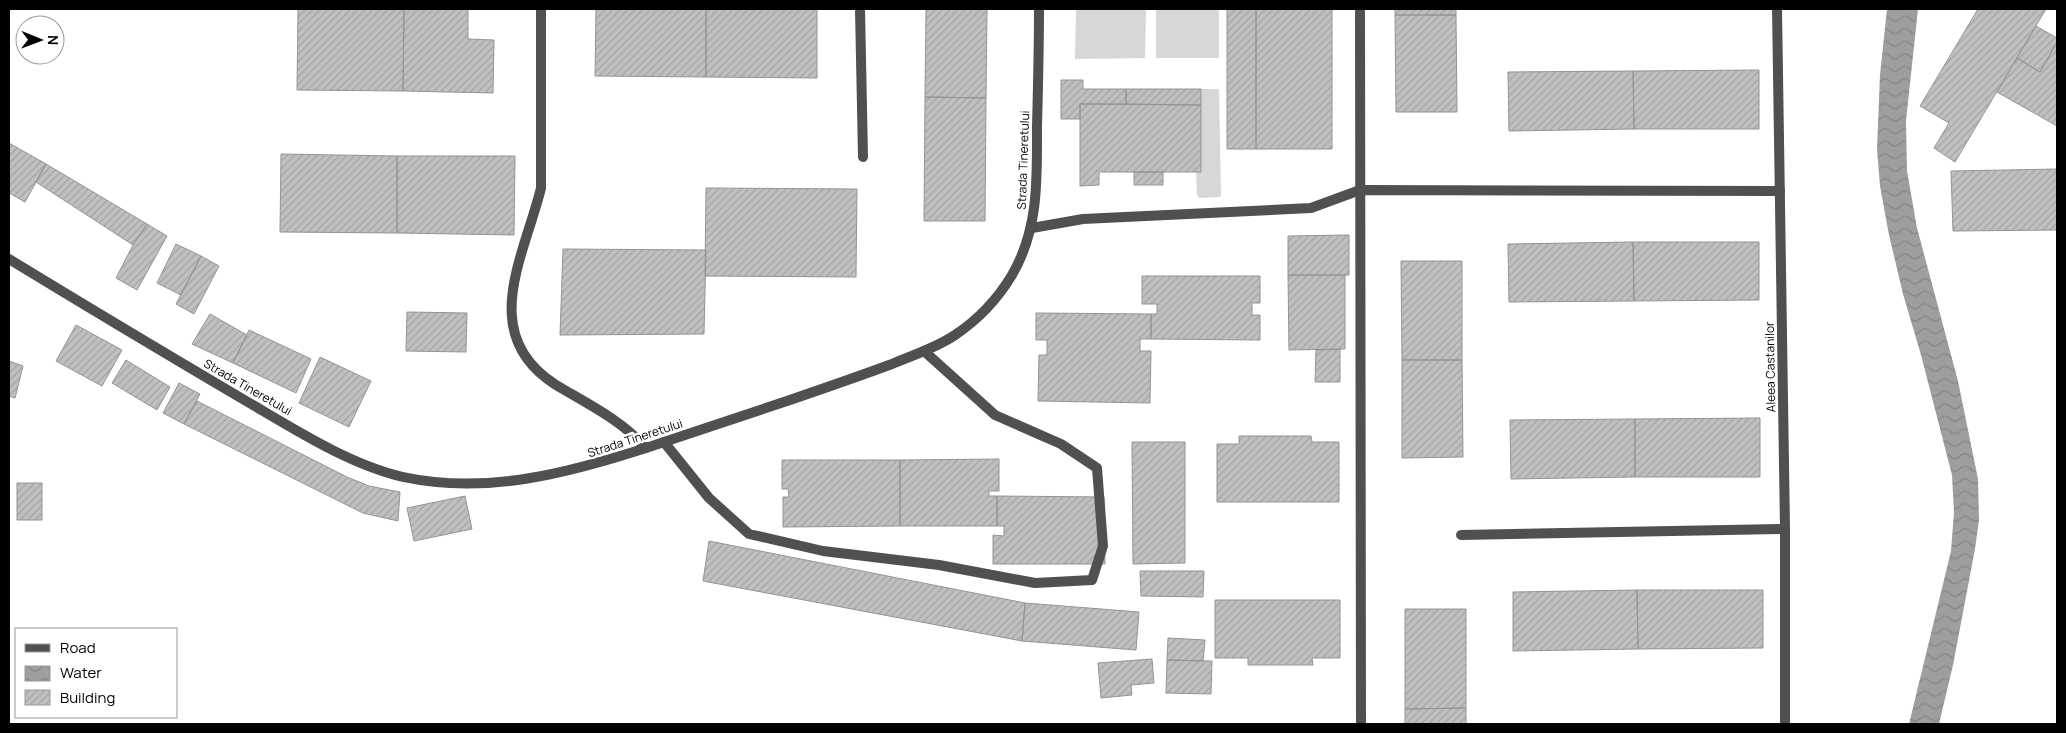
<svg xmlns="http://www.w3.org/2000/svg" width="2066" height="733" viewBox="0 0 2066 733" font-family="Manrope,sans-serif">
	<defs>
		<pattern id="water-waves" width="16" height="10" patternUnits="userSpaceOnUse" patternTransform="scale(1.25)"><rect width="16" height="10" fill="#9e9e9e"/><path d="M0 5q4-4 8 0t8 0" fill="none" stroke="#868686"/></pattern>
		<pattern id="building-hatch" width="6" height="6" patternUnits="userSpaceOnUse" patternTransform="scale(1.25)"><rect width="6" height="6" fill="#c0c0c0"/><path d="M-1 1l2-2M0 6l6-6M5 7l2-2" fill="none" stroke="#a3a3a3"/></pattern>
	</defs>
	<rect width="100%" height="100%" fill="#fff"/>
	<path fill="#d7d7d7" d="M 1076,9 L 1146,9 L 1145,58 L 1075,59 Z
		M 1156,9 L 1219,9 L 1219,58 L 1156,58 Z
		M 1201,89 L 1219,89 L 1221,195 L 1220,197 L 1199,198 L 1197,194 L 1196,172 L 1201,172 Z"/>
	<path fill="url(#water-waves)" d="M 1887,9 L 1918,9 L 1906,121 L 1907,171 L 1917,228 L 1958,381 L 1978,479 L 1979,520 L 1975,549 L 1953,665 L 1939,724 L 1909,724 L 1951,551 L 1954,512 L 1952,475 L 1921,355 L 1903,294 L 1889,235 L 1880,186 L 1877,149 L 1880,75 Z"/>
	<path fill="url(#building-hatch)" stroke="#949494" d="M 298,9 L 404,9 L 403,91 L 297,90 Z
		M 404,9 L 468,9 L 468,39 L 494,40 L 493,93 L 403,91 Z
		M 596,9 L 706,9 L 706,77 L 595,76 Z
		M 706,9 L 817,9 L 817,78 L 706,77 Z
		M 926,9 L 987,9 L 986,98 L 925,97 Z
		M 1227,9 L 1256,9 L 1256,149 L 1227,149 Z
		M 1256,9 L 1332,9 L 1332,149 L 1256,149 Z
		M 1395,9 L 1456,9 L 1456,15 L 1395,15 Z
		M 1978,9 L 2046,9 L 1955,162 L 1934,148 L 1949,123 L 1920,106 Z
		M 1395,15 L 1456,15 L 1457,112 L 1396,112 Z
		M 2036,26 L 2057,38 L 2057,42 L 2040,72 L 2017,58 Z
		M 2055,46 L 2057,47 L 2057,126 L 1997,92 L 2017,58 L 2040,72 Z
		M 1759,70 L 1759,129 L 1634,129 L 1633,71 Z
		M 1633,71 L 1634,129 L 1509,131 L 1508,72 Z
		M 1061,80 L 1083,80 L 1083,89 L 1126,89 L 1126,104 L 1080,104 L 1080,119 L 1061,119 Z
		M 1126,89 L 1201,89 L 1201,105 L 1126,104 Z
		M 925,97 L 986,98 L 985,221 L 924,221 Z
		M 1080,104 L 1201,105 L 1201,172 L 1099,172 L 1099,185 L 1080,186 Z
		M 9,143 L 46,164 L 25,202 L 9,193 Z
		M 281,154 L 397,156 L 397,233 L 280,232 Z
		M 397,156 L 515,156 L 514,235 L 397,233 Z
		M 46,164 L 147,224 L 133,245 L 36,182 Z
		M 2057,169 L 2057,230 L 1953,231 L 1951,171 Z
		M 1134,172 L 1163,172 L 1163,185 L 1134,185 Z
		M 706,188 L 857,189 L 856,277 L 705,276 Z
		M 147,224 L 167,236 L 137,290 L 116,278 L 133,245 Z
		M 1349,235 L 1349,275 L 1288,275 L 1288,236 Z
		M 1633,242 L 1759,242 L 1759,300 L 1634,301 Z
		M 1633,242 L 1634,301 L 1509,302 L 1508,244 Z
		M 176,244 L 201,256 L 181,295 L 157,283 Z
		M 563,249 L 706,250 L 704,334 L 560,335 Z
		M 201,256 L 219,266 L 194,314 L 176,304 Z
		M 1401,261 L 1462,261 L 1462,360 L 1402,360 Z
		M 1288,275 L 1345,275 L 1345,349 L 1289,350 Z
		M 1142,276 L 1260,276 L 1260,303 L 1252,303 L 1252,315 L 1260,315 L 1260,340 L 1151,339 L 1151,314 L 1157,314 L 1157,304 L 1142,304 Z
		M 407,312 L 467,313 L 466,352 L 406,351 Z
		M 1036,313 L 1151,314 L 1151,339 L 1140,339 L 1140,351 L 1151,351 L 1150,403 L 1038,401 L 1039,355 L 1047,355 L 1047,340 L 1036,340 Z
		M 210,314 L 247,335 L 233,363 L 192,344 Z
		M 76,325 L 122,350 L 102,386 L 56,361 Z
		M 249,330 L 311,359 L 296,393 L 233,363 Z
		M 1340,349 L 1340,382 L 1315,382 L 1316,350 Z
		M 320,357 L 371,381 L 349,427 L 299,403 Z
		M 126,360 L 170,387 L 157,410 L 112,383 Z
		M 1402,360 L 1462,360 L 1463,457 L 1402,458 Z
		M 9,361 L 23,366 L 15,398 L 9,396 Z
		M 179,383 L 200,394 L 184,424 L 163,413 Z
		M 197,401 L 347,477 L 369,486 L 400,492 L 398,521 L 363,513 L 184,424 Z
		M 1760,418 L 1760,477 L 1635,477 L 1635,419 Z
		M 1635,419 L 1635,477 L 1511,479 L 1510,420 Z
		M 1239,436 L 1311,436 L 1312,442 L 1339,442 L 1339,502 L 1217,502 L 1217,444 L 1239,444 Z
		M 1132,442 L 1185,442 L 1185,563 L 1133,564 Z
		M 999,459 L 999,491 L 989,491 L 989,496 L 997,496 L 997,526 L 900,526 L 900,460 Z
		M 782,460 L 900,460 L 900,526 L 783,527 L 783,497 L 789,497 L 788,489 L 782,489 Z
		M 17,483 L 42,483 L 42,520 L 17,520 Z
		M 465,496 L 472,529 L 414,541 L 407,508 Z
		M 997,496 L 1104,497 L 1105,564 L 993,564 L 993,535 L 1004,536 L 1004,526 L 997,526 Z
		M 709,541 L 1025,603 L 1022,641 L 703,581 Z
		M 1140,571 L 1204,571 L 1203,597 L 1141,596 Z
		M 1637,590 L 1763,590 L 1763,648 L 1638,649 Z
		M 1637,590 L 1638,649 L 1513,651 L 1513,592 Z
		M 1215,600 L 1340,600 L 1340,658 L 1312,658 L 1313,665 L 1248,665 L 1248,658 L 1215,658 Z
		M 1025,603 L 1139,612 L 1136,650 L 1022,641 Z
		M 1405,609 L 1466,609 L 1466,708 L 1405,709 Z
		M 1168,638 L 1205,640 L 1203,661 L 1167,660 Z
		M 1152,659 L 1154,683 L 1131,685 L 1132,695 L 1101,698 L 1098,663 Z
		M 1167,660 L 1212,661 L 1211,694 L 1166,693 Z
		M 1466,708 L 1466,724 L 1405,724 L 1405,709 Z"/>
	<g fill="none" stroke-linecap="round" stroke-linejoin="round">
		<path stroke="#505050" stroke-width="10" d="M 541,9 L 541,188 C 524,257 477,335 556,385 C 588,404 621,420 646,448
			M 860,9 L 863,157
			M 1032,228 L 1083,219 L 1311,208 L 1360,190 L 1780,191
			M 664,442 L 709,498 L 749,534 L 823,551 L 939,565 L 1035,583 L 1092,580 L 1103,546 L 1097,468 L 1061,444 L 995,415 L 924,351
			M 1461,535 L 1785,529"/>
		<path stroke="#505050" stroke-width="10" d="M 1360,9 L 1361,724
			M 1777,9 L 1785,529 L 1785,724
			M 9,259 C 86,306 163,352 241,398 C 291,427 347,464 403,477 C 487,495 569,473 649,447 C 695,432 741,416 787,401 C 822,389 857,377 892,364 C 913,355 936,348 955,335 C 979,319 997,300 1012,275 C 1039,229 1037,179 1037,127 C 1038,88 1039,48 1039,9"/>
	</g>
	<g text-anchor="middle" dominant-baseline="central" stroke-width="5" stroke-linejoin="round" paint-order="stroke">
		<g font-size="12" fill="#000" stroke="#fff">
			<text transform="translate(1023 160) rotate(-88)">Strada Tineretului</text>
			<text transform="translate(1770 367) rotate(-91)">Aleea Castanilor</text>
			<text transform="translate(248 387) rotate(30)">Strada Tineretului</text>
			<text transform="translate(635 438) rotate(-18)">Strada Tineretului</text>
		</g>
	</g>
	<rect width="2066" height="733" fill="none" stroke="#000000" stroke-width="20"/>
	<rect x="15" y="628" width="162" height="90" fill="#ffffff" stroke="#999999"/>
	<rect x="25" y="644" width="25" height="8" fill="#505050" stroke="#999999"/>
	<text x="60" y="653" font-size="15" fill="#000000">Road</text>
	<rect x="25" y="666" width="25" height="15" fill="url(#water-waves)" stroke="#999999"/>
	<text x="60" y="678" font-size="15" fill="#000000">Water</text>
	<rect x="25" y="690" width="25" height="15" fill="url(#building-hatch)" stroke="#999999"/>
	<text x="60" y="703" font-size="15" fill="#000000">Building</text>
	<g transform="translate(40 40) rotate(91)"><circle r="24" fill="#ffffff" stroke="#999999"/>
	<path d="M0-4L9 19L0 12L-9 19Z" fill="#000000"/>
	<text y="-8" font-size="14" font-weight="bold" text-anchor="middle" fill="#000000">N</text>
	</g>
</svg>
